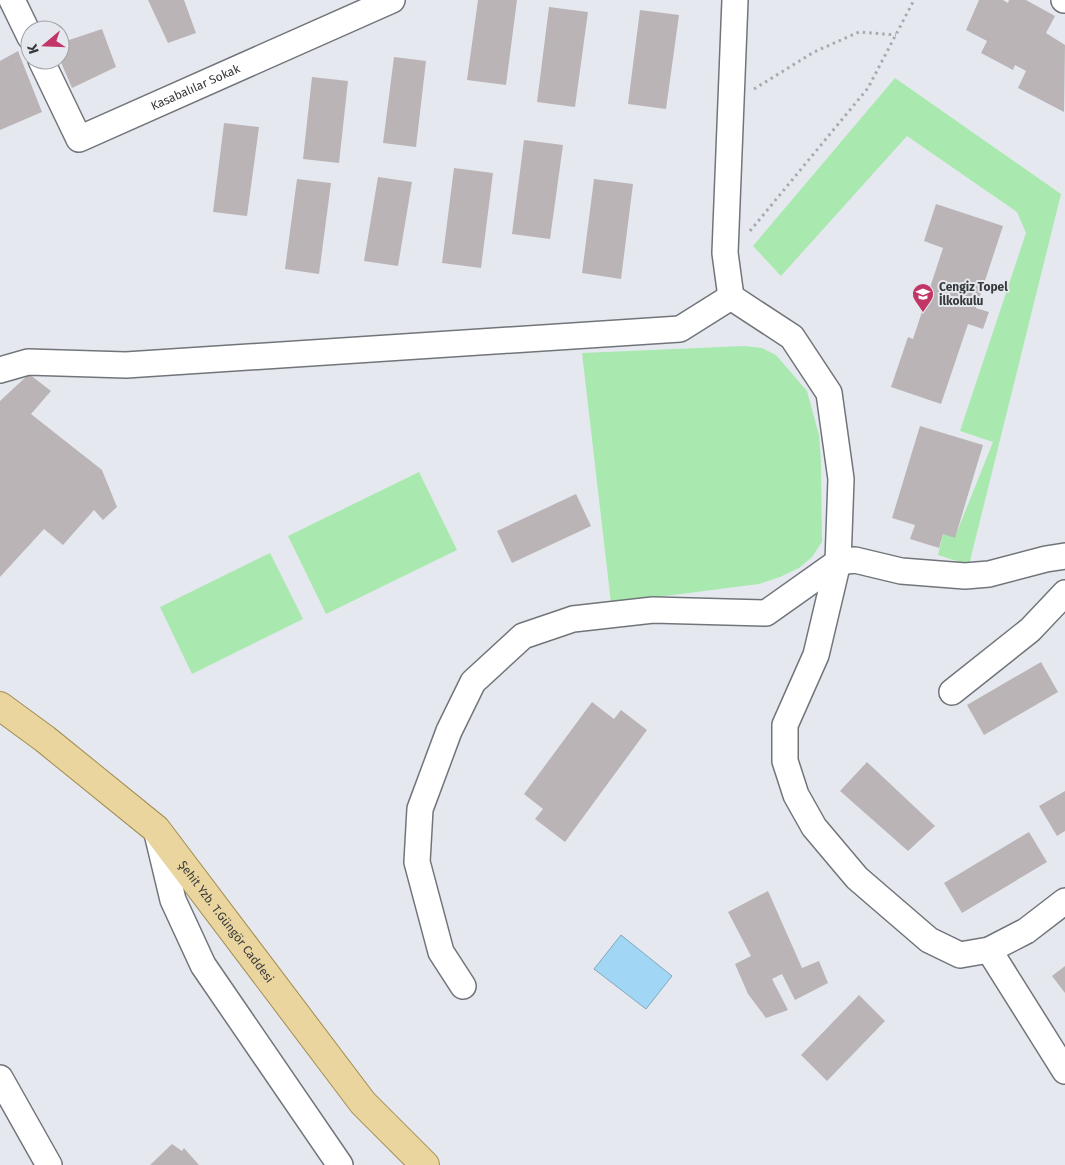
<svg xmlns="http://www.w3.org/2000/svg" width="1065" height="1165" viewBox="0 0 1065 1165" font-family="'Fira Sans',sans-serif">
	<rect width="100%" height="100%" fill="#e5e9ef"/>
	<path fill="#a9e9af" d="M 895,78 L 1061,194 L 969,565 L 938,555 L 943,534 L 955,537 L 993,442 L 960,431 L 1026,233 L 1017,212 L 907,136 L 781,276 L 753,246 Z
		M 744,346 L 762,348 L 776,355 L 807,391 L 819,435 L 821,461 L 822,542 L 812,557 L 799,568 L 780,577 L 759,584 L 611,603 L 582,353 Z
		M 419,472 L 457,550 L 326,614 L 288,536 Z
		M 270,553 L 303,619 L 192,674 L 160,607 Z"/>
	<path fill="#a1d7f5" stroke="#81a8bd" d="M 621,935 L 672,976 L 646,1009 L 594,969 Z"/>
	<path fill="#bbb4b6" d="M 148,0 L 184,0 L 196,33 L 168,43 Z
		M 478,0 L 517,0 L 506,85 L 467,80 Z
		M 979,0 L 1003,0 L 1008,3 L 1009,0 L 1026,0 L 1055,16 L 1046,33 L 1065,45 L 1064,112 L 1018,88 L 1026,71 L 1015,65 L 1013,70 L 981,53 L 987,41 L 966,30 Z
		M 549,7 L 588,12 L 575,107 L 537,102 Z
		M 640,10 L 679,15 L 666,109 L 628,104 Z
		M 102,29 L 116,67 L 72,88 L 60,60 L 60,43 Z
		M 18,51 L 42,112 L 0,130 L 0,61 Z
		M 394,57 L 426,61 L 416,147 L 383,143 Z
		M 312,77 L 348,81 L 339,163 L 303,159 Z
		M 224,123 L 259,127 L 247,216 L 213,212 Z
		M 524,140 L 563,145 L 550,239 L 512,234 Z
		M 454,168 L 493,173 L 481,268 L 442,263 Z
		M 378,177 L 412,182 L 398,266 L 364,261 Z
		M 297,179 L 331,183 L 319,274 L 285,269 Z
		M 594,179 L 633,184 L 621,279 L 582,273 Z
		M 936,204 L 1003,226 L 976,308 L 989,312 L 983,329 L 968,324 L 941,404 L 891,387 L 908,337 L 913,339 L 943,248 L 924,241 Z
		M 29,374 L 51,391 L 31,414 L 102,470 L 117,507 L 103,520 L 94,510 L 63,545 L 44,529 L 0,577 L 0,401 Z
		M 920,426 L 983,445 L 955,538 L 943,534 L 939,548 L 910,539 L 915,525 L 892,518 Z
		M 576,494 L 591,526 L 512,563 L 497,531 Z
		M 1041,662 L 1058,692 L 984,735 L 967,705 Z
		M 592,702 L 614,719 L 621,710 L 647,730 L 565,842 L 535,819 L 543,809 L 524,794 Z
		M 867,762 L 935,826 L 908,851 L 840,791 Z
		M 1065,791 L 1065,831 L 1057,836 L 1039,806 Z
		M 1029,832 L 1047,862 L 962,913 L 944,883 Z
		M 768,891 L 802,968 L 819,961 L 828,983 L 795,1000 L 782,974 L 772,979 L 788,1010 L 766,1018 L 748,994 L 735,964 L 751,956 L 728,912 Z
		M 1065,966 L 1065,993 L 1052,976 Z
		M 859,995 L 885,1021 L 827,1081 L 801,1055 Z
		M 172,1144 L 182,1151 L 184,1148 L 199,1165 L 150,1165 Z"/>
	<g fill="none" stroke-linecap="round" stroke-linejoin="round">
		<g stroke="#71757a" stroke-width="28">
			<g id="minor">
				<path d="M 12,0 L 30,37"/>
				<path d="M 1064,0 L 1065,0"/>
				<path id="s1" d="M 41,60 L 79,139 L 392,0"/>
				<path d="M 731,297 L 725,253 L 735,0"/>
				<path d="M 0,370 L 28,362 L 126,365 L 680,329 L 731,297 L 792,337 L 829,393 L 841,479 L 838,562 L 816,655 L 785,725 L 785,761 L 796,795 L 814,827 L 857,878 L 929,940 L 960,955 L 989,950 L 1026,931 L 1065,901"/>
				<path d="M 952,692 L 1030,630 L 1065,593"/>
				<path d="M 156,829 L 173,900 L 203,965 L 340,1165"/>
				<path d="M 989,950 L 1065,1071"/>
				<path d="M 463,986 L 441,952 L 417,862 L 420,809 L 449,731 L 473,682 L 523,636 L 573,619 L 653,610 L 766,613 L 838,562 L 855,560 L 901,571 L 965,576 L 989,574 L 1046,559 L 1065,556"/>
				<path d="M 0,1078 L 49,1165"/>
			</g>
		</g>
		<g stroke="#a28c52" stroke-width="30">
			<g id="major">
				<path id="s2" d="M 0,706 L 45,739 L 156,829 L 363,1103 L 425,1165"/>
			</g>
		</g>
		<path stroke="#a7aaaf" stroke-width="3" stroke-dasharray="2.5 4" stroke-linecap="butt" d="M 754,89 L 814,52 L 859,32 L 896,35
			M 750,231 L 868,88 L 914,0"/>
		<use href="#minor" stroke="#fff" stroke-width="25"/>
		<use href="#major" stroke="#ead59f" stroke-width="28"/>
	</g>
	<defs>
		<g id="school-pin" transform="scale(1.125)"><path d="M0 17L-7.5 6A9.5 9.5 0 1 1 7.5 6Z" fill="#c13567" stroke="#e5e9ef"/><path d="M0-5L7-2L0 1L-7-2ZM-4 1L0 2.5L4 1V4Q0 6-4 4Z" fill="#fff"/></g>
	</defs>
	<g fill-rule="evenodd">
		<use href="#school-pin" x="923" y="294"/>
	</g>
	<g text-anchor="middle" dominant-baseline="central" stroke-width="4" stroke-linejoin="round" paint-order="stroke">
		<g font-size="12" fill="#37393b" stroke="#e5e9ef">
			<text stroke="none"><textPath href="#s1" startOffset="215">Kasabalılar Sokak</textPath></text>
			<text stroke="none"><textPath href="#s2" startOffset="315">Şehit Yzb. T.Güngör Caddesi</textPath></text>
		</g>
		<g font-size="12" font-weight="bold" fill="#37393b" stroke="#e5e9ef" text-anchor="start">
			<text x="939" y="287">Cengiz Topel<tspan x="939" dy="14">İlkokulu</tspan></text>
		</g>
	</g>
	<g transform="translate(45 45) rotate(251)"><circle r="24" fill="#e5e9ef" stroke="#9fa3a7"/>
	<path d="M0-4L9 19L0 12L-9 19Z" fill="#c13567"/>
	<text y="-8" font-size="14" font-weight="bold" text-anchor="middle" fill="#37393b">K</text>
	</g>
</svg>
